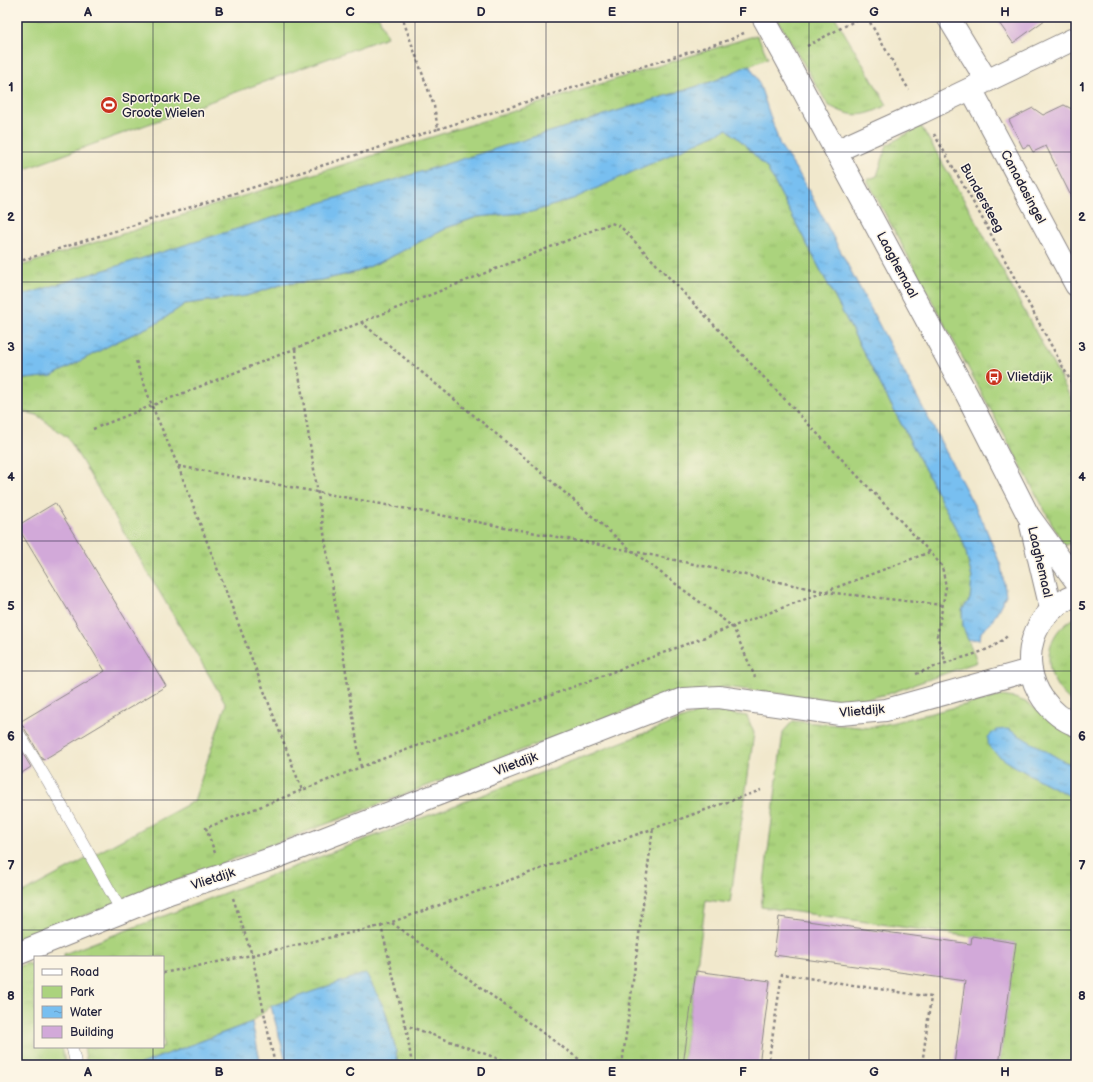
<svg xmlns="http://www.w3.org/2000/svg" width="1093" height="1082" viewBox="0 0 1093 1082" font-family="'Balsamiq Sans',sans-serif">
	<defs>
		<pattern id="grass-tufts" width="24" height="20" patternUnits="userSpaceOnUse"><rect width="24" height="20" fill="#abd37d"/><path d="M3 7l-1-3M5 7V3M7 7l1-3M15 17l-1-3M17 17v-4M19 17l1-3" fill="none" stroke="#93b56d"/></pattern>
		<pattern id="water-ripples" width="26" height="14" patternUnits="userSpaceOnUse"><rect width="26" height="14" fill="#78bff0"/><path d="M2 4q2-2 4 0t4 0M15 11q2-2 4 0t4 0" fill="none" stroke="#629bc4"/></pattern>
	</defs>
	<rect width="100%" height="100%" fill="#fcf5e5"/>
	<filter id="ink" filterUnits="userSpaceOnUse"><feTurbulence type="fractalNoise" baseFrequency=".025" numOctaves="2"/><feDisplacementMap in="SourceGraphic" scale="8" xChannelSelector="R" yChannelSelector="G"/><feConvolveMatrix kernelMatrix="1 2 1 2 8 2 1 2 1" color-interpolation-filters="sRGB"/></filter>
	<filter id="wash" filterUnits="userSpaceOnUse"><feTurbulence type="fractalNoise" baseFrequency=".012" numOctaves="4" result="noise"/><feDisplacementMap in="SourceGraphic" scale="16" xChannelSelector="R" yChannelSelector="G"/><feGaussianBlur stdDeviation="0.9" result="paint"/><feColorMatrix in="noise" values="0 0 0 0 0 0 0 0 0 0 0 0 0 0 0 0 0 1.4 0 .05"/><feComposite in="paint" operator="in"/></filter>
	<g filter="url(#wash)">
		<rect width="100%" height="100%" fill="#f1e8cc"/>
		<path fill="url(#grass-tufts)" stroke="#667a5c" d="M 776,17 L 835,17 L 887,105 C 863,118 852,118 828,105 Z
			M 757,35 L 768,58 L 714,81 L 17,298 L 17,267 Z
			M 921,126 L 975,219 L 1076,407 L 1076,540 L 1064,546 L 867,180 L 877,176 L 887,145 Z
			M 727,129 L 741,141 L 767,168 L 964,544 L 972,578 L 970,599 L 962,610 L 963,627 L 977,662 L 888,694 L 857,701 L 832,700 L 725,687 L 649,702 L 17,941 L 17,896 L 194,801 L 226,704 L 68,438 L 37,415 L 17,410 L 17,380 L 52,376 L 114,343 L 159,322 L 185,304 L 246,296 L 284,284 L 322,280 L 357,272 L 389,258 L 446,228 L 477,217 L 532,212 Z
			M 1076,617 L 1076,704 C 1042,684 1038,635 1076,617 Z
			M 1001,696 L 1015,698 L 1028,703 L 1051,721 L 1076,734 L 1076,766 L 1063,761 L 1040,748 L 1021,770 L 1072,797 L 1076,801 L 1076,1065 L 999,1065 L 1015,943 L 761,907 L 783,732 L 793,721 L 870,728 Z
			M 706,710 L 747,716 L 754,733 L 730,903 L 706,900 L 683,1065 L 398,1065 L 395,1047 L 385,1010 L 271,1006 L 252,1022 L 138,1065 L 117,1065 L 111,1061 L 93,1065 L 87,1065 L 84,1047 L 163,1047 L 163,957 L 64,957 L 64,954 Z
			M 28,963 L 35,967 L 35,1047 L 62,1047 L 66,1065 L 17,1065 L 17,967 Z"/>
		<path fill="#abd37d" stroke="#667a5c" d="M 17,17 L 379,17 L 387,37 L 17,172 Z"/>
		<path fill="url(#water-ripples)" stroke="#4d7096" d="M 749,65 L 758,80 L 780,145 L 803,180 L 984,524 L 1001,566 L 1006,595 L 991,623 L 981,632 L 980,639 L 968,640 L 963,627 L 962,610 L 970,599 L 972,578 L 964,544 L 767,168 L 741,141 L 727,129 L 573,199 L 532,212 L 477,217 L 446,228 L 389,258 L 357,272 L 322,280 L 284,284 L 246,296 L 185,304 L 159,322 L 114,343 L 52,376 L 17,380 L 17,297 L 714,81 Z
			M 1008,729 L 1063,761 L 1076,766 L 1076,801 L 1072,797 C 1057,789 995,759 989,746 C 988,744 988,740 988,737 L 996,730 Z
			M 366,973 L 385,1010 L 395,1047 L 398,1065 L 287,1065 L 271,1006 Z
			M 252,1022 L 261,1065 L 138,1065 Z"/>
		<g id="blocks">
			<path fill="#d2a9d9" d="M 995,17 L 1049,17 L 1013,43 Z
				M 1064,105 L 1076,111 L 1076,206 L 1046,146 L 1033,152 L 1029,145 L 1023,148 L 1009,120 L 1033,108 L 1043,115 Z
				M 55,503 L 166,686 L 43,760 L 23,726 L 18,723 L 105,671 L 17,526 Z
				M 17,744 L 31,767 L 17,776 Z
				M 779,917 L 971,944 L 972,936 L 1016,943 L 999,1065 L 954,1065 L 965,981 L 774,955 Z
				M 696,971 L 770,981 L 759,1065 L 683,1065 Z"/>
		</g>
	</g>
	<g filter="url(#ink)">
		<use href="#blocks" fill-opacity="0" stroke="#8a8584" stroke-width="1"/>
		<g fill="none" stroke-linecap="round" stroke-linejoin="round">
			<g stroke="#8a8584" stroke-width="12">
				<path id="lane" d="M 17,730 L 49,783 L 122,912
					M 72,1047 L 76,1065"/>
			</g>
			<g stroke="#8a8584" stroke-width="24">
				<path id="street" d="M 948,17 L 987,81
					M 971,89 L 1076,285
					M 836,151 L 922,112 L 1076,38"/>
			</g>
			<g stroke="#8a8584" stroke-width="24">
				<path id="secondary" d="M 763,17 L 783,53 L 967,395 L 1028,515 L 1076,581
					M 1031,525 L 1051,609
					M 1076,595 C 1033,611 1016,660 1043,699 C 1051,710 1062,720 1076,725
					M 17,954 L 169,893 L 274,858 L 683,699 L 719,697 L 840,714 L 886,710 L 1030,670"/>
			</g>
			<path stroke="#8a8584" stroke-width="2.5" stroke-dasharray="3 3" stroke-linecap="butt" d="M 867,17 L 909,90
				M 807,46 L 862,17
				M 438,129 L 729,40 L 744,33
				M 934,134 L 981,216 L 1076,391
				M 17,262 L 438,129 L 434,106 L 402,17
				M 361,322 L 518,452 L 632,551 L 733,627 L 755,677
				M 295,349 L 361,767
				M 136,361 L 152,406 L 178,466 L 302,790
				M 93,429 L 611,223 L 620,226 L 930,552 L 942,566 L 946,587 L 937,636 L 946,663
				M 178,466 L 632,551 L 826,592 L 942,605
				M 916,674 C 926,670 936,666 946,663 C 968,655 992,652 1008,635
				M 215,853 L 206,828 L 361,767 L 930,552
				M 233,898 L 252,955 L 275,1065
				M 392,923 L 587,1065
				M 381,926 L 761,790
				M 163,973 L 252,955 L 381,926 L 405,1025 L 516,1065
				M 406,1026 L 412,1065
				M 622,1065 L 653,828
				M 768,1065 L 782,974 L 931,997 L 922,1065"/>
			<use href="#lane" stroke="#fff" stroke-width="11"/>
			<use href="#street" stroke="#fff" stroke-width="22"/>
			<use href="#secondary" stroke="#fff" stroke-width="22"/>
		</g>
	</g>
	<path fill="none" stroke="#22223b" stroke-width="1" stroke-opacity="0.55" d="M 153,17 L 153,957M 284,17 L 284,1065M 415,17 L 415,1065M 546,17 L 546,1065M 678,17 L 678,1065M 809,17 L 809,1065M 940,17 L 940,1065M 17,152 L 1076,152M 17,282 L 1076,282M 17,411 L 1076,411M 17,541 L 1076,541M 17,671 L 1076,671M 17,800 L 1076,800M 17,930 L 1076,930M 153,1047 L 153,1065"/>
	<defs>
		<g id="stadium-disc" transform="scale(0.9)"><circle r="9.5" fill="#c8321e" stroke="#fcf5e5"/><path d="M0-5a6.5 5 0 1 0 0 10a6.5 5 0 1 0 0-10ZM-3.5-1.8h7v3.6h-7Z" fill="#fff"/></g>
		<g id="bus-disc" transform="scale(0.9)"><circle r="9.5" fill="#c8321e" stroke="#fcf5e5"/><path d="M-5-6H5V4H4V6H2V4H-2V6H-4V4H-5ZM-3.5-4V0h7V-4ZM-3.5 1.2v1.5H-2V1.2ZM2 1.2v1.5H3.5V1.2Z" fill="#fff"/></g>
	</defs>
	<g fill-rule="evenodd">
		<use href="#stadium-disc" x="109" y="105"/>
		<use href="#bus-disc" x="994" y="377"/>
	</g>
	<g text-anchor="middle" dominant-baseline="central" stroke-width="3" stroke-linejoin="round" paint-order="stroke">
		<g font-size="13" fill="#22223b" stroke="#fcf5e5" text-anchor="start">
			<text x="122" y="98">Sportpark De<tspan x="122" dy="15">Groote Wielen</tspan></text>
			<text x="1007" y="377">Vlietdijk</text>
		</g>
		<g font-size="13" fill="#22223b" stroke="#fcf5e5">
			<text transform="translate(1023 187) rotate(62)">Canadasingel</text>
			<text transform="translate(982 198) rotate(61)">Bundersteeg</text>
			<text transform="translate(897 265) rotate(62)">Laaghemaal</text>
			<text transform="translate(1040 562) rotate(77)">Laaghemaal</text>
			<text transform="translate(862 711) rotate(-5)">Vlietdijk</text>
			<text transform="translate(516 764) rotate(-21)">Vlietdijk</text>
			<text transform="translate(213 879) rotate(-18)">Vlietdijk</text>
		</g>
	</g>
	<rect width="1093" height="1082" fill="none" stroke="#fcf5e5" stroke-width="44"/>
	<rect x="34" y="956" width="130" height="92" fill="#fcf5e5" stroke="#a5a1a1"/>
	<rect x="42" y="969" width="20" height="6" fill="#ffffff" stroke="#a5a1a1"/>
	<text x="70" y="976" font-size="12" fill="#22223b">Road</text>
	<rect x="42" y="986" width="20" height="12" fill="#abd37d" stroke="#a5a1a1"/>
	<text x="70" y="996" font-size="12" fill="#22223b">Park</text>
	<rect x="42" y="1006" width="20" height="12" fill="url(#water-ripples)" stroke="#a5a1a1"/>
	<text x="70" y="1016" font-size="12" fill="#22223b">Water</text>
	<rect x="42" y="1026" width="20" height="12" fill="#d2a9d9" stroke="#a5a1a1"/>
	<text x="70" y="1036" font-size="12" fill="#22223b">Building</text>
	<rect x="22" y="22" width="1049" height="1038" fill="none" stroke="#22223b" stroke-width="1.5"/>
	<g font-size="13" text-anchor="middle" font-weight="bold" fill="#22223b">
		<text x="88" y="16">A</text>
		<text x="219" y="16">B</text>
		<text x="350" y="16">C</text>
		<text x="481" y="16">D</text>
		<text x="612" y="16">E</text>
		<text x="743" y="16">F</text>
		<text x="874" y="16">G</text>
		<text x="1005" y="16">H</text>
		<text x="11" y="91">1</text>
		<text x="1082" y="91">1</text>
		<text x="11" y="221">2</text>
		<text x="1082" y="221">2</text>
		<text x="11" y="351">3</text>
		<text x="1082" y="351">3</text>
		<text x="11" y="481">4</text>
		<text x="1082" y="481">4</text>
		<text x="11" y="610">5</text>
		<text x="1082" y="610">5</text>
		<text x="11" y="740">6</text>
		<text x="1082" y="740">6</text>
		<text x="11" y="870">7</text>
		<text x="1082" y="870">7</text>
		<text x="11" y="1000">8</text>
		<text x="1082" y="1000">8</text>
		<text x="88" y="1076">A</text>
		<text x="219" y="1076">B</text>
		<text x="350" y="1076">C</text>
		<text x="481" y="1076">D</text>
		<text x="612" y="1076">E</text>
		<text x="743" y="1076">F</text>
		<text x="874" y="1076">G</text>
		<text x="1005" y="1076">H</text>
	</g>
</svg>
